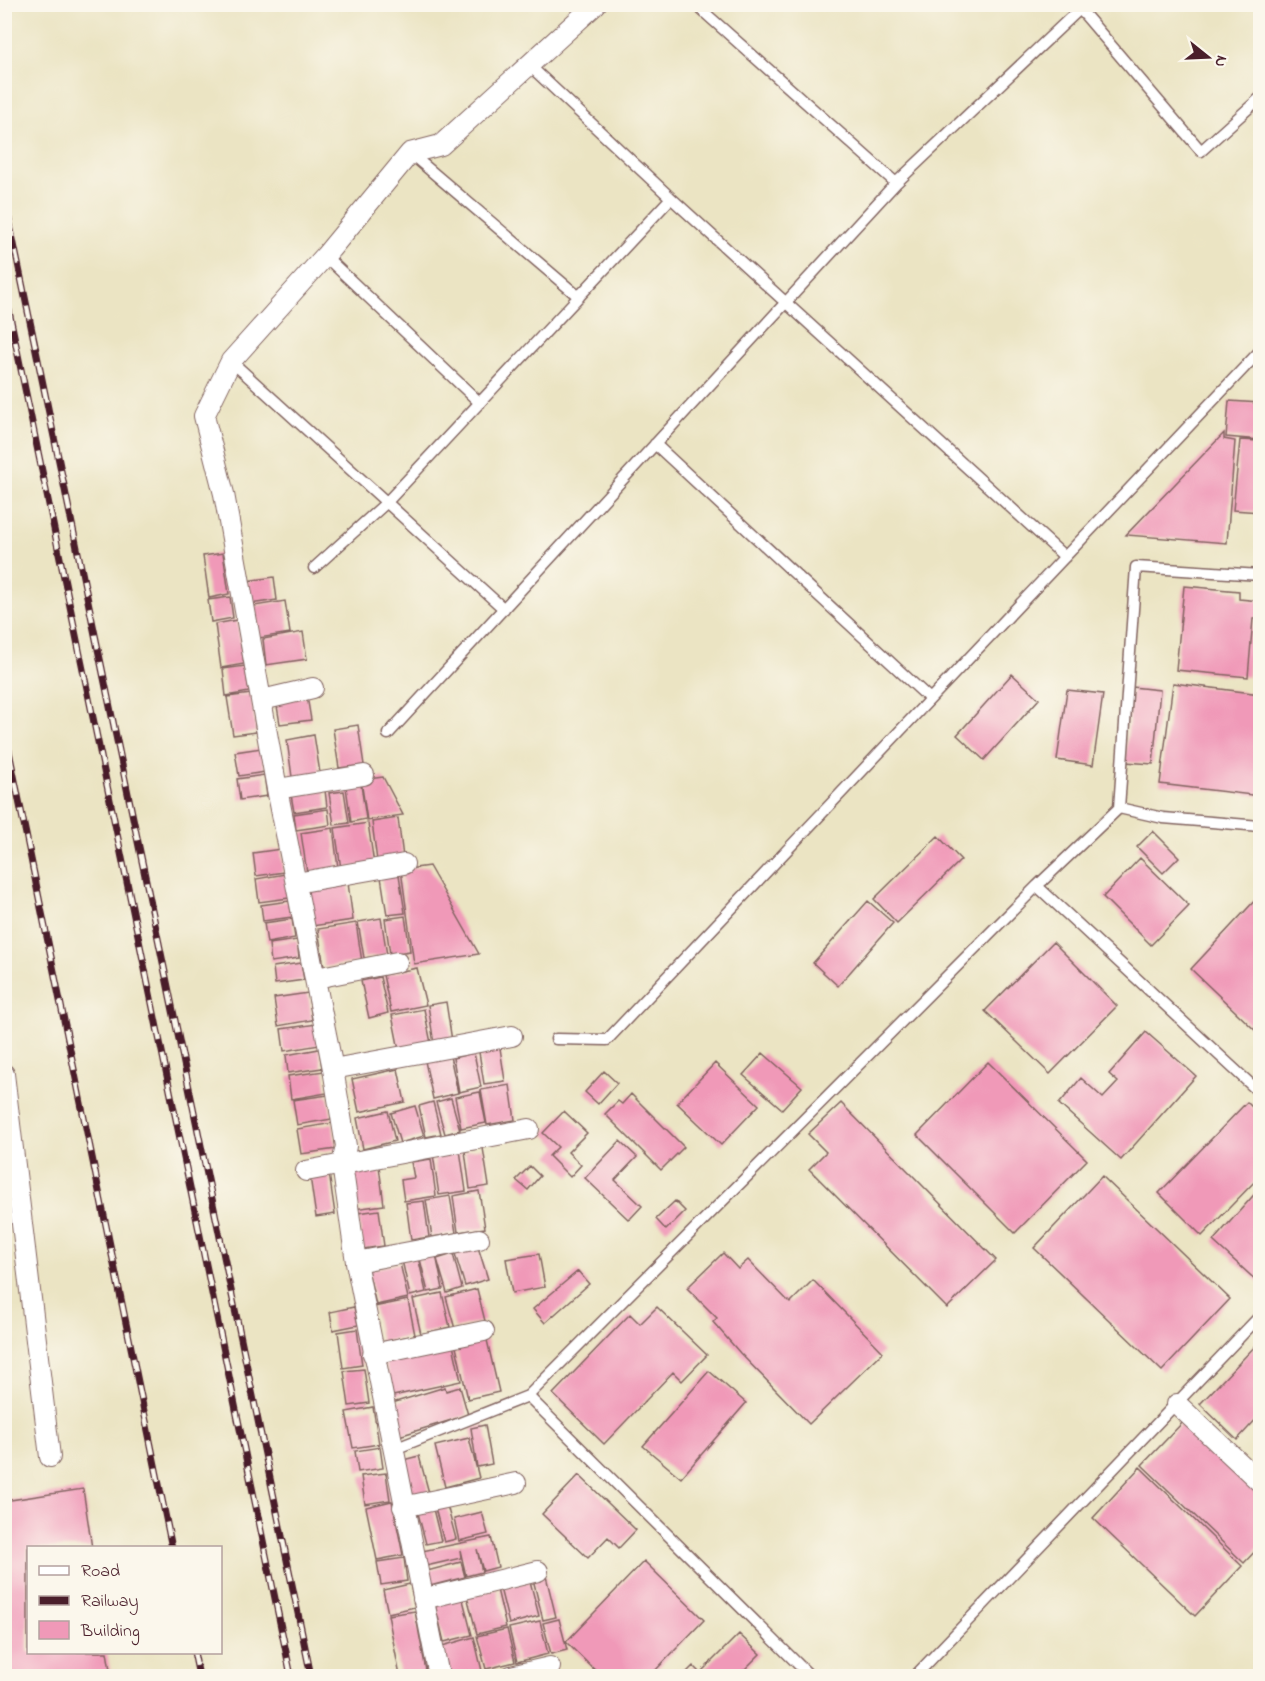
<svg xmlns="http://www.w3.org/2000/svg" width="1265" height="1681" viewBox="0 0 1265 1681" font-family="'Indie Flower',sans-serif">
	<rect width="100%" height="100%" fill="#fbf7ec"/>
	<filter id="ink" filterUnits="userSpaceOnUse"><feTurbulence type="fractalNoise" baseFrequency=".0167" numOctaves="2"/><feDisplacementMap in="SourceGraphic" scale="12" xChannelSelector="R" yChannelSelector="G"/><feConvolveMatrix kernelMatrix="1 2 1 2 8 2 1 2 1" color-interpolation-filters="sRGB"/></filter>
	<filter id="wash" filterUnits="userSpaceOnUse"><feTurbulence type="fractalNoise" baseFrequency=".008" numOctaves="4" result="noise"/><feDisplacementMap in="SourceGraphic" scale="24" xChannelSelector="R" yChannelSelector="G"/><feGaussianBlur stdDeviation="1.35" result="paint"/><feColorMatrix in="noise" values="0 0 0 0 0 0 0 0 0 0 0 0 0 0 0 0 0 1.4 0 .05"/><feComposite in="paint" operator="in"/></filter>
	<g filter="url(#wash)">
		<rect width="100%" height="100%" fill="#ebe4c3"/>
		<g id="blocks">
			<path fill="#f099b8" d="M 1229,401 L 1260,403 L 1260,440 L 1226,437 Z
				M 1224,433 L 1224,439 L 1235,441 L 1227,543 L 1126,535 Z
				M 1240,440 L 1260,441 L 1260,512 L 1233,510 Z
				M 223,553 L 229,594 L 209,598 L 203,556 Z
				M 274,577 L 277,600 L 250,604 L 247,581 Z
				M 1184,586 L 1239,591 L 1239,599 L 1260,601 L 1260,619 L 1253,619 L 1248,677 L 1176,670 Z
				M 230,597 L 233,618 L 211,622 L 208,600 Z
				M 285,601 L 290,633 L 259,638 L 254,606 Z
				M 237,620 L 244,664 L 221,668 L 215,624 Z
				M 303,632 L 307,659 L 266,665 L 263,639 Z
				M 245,666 L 249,692 L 226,696 L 223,669 Z
				M 1012,674 L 1039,699 L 984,760 L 957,735 Z
				M 1173,683 L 1260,694 L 1260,796 L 1160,784 Z
				M 1132,687 L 1160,690 L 1153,764 L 1125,762 Z
				M 1067,690 L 1103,694 L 1093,765 L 1057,760 Z
				M 251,694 L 256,732 L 233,735 L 227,697 Z
				M 307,696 L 311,720 L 280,724 L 276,700 Z
				M 358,725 L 364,765 L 339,768 L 333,729 Z
				M 314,735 L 320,773 L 292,777 L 287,740 Z
				M 261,748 L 265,772 L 239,776 L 235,752 Z
				M 264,775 L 267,796 L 240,800 L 237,779 Z
				M 383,777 L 403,815 L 367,820 L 361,780 Z
				M 361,785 L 366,819 L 351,822 L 346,787 Z
				M 325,790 L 327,807 L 294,812 L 291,795 Z
				M 344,791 L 349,823 L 334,825 L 329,793 Z
				M 328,809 L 330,825 L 296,830 L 294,814 Z
				M 398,818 L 403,857 L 377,861 L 372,822 Z
				M 368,823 L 374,864 L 341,869 L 335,828 Z
				M 333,828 L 338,868 L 307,873 L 301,833 Z
				M 1153,831 L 1179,857 L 1163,873 L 1137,847 Z
				M 938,836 L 961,860 L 897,923 L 874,899 Z
				M 281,849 L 284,872 L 256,876 L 253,853 Z
				M 1140,858 L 1189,906 L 1151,945 L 1103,897 Z
				M 429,866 L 479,954 L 414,964 L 401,870 Z
				M 285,874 L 289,898 L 259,902 L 256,879 Z
				M 399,875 L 405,913 L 387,915 L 381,877 Z
				M 348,883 L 353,920 L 312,926 L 306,890 Z
				M 1260,895 L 1260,1035 L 1191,969 Z
				M 289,901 L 292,917 L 263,921 L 261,905 Z
				M 868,901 L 893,923 L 838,986 L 813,963 Z
				M 405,916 L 410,951 L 390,954 L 385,919 Z
				M 381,918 L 387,955 L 364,958 L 358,922 Z
				M 292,919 L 295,938 L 267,943 L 264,923 Z
				M 356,923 L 362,962 L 324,967 L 318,929 Z
				M 297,940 L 299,958 L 271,962 L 269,944 Z
				M 1053,942 L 1117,1006 L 1050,1074 L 985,1011 Z
				M 301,963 L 304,980 L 275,984 L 273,967 Z
				M 417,968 L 426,1005 L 391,1012 L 383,975 Z
				M 380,977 L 388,1013 L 369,1018 L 361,981 Z
				M 308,993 L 312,1020 L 278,1026 L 274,998 Z
				M 446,1002 L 452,1041 L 434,1044 L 428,1005 Z
				M 424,1009 L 431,1043 L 399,1050 L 392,1015 Z
				M 317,1024 L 320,1045 L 284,1051 L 281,1029 Z
				M 1146,1032 L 1196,1076 L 1121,1160 L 1059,1104 L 1081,1078 L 1103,1098 L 1118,1082 L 1109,1074 Z
				M 500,1048 L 505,1081 L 484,1084 L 479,1052 Z
				M 319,1049 L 322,1068 L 288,1073 L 286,1055 Z
				M 474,1053 L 481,1087 L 459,1092 L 453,1058 Z
				M 763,1053 L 802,1087 L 782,1109 L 743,1075 Z
				M 450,1056 L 458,1093 L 433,1099 L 425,1061 Z
				M 988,1062 L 1087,1160 L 1015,1233 L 917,1135 Z
				M 715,1063 L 759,1105 L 721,1145 L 677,1103 Z
				M 398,1069 L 405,1102 L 359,1112 L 352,1079 Z
				M 324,1071 L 327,1093 L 291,1099 L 288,1076 Z
				M 604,1071 L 617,1083 L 598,1104 L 585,1092 Z
				M 510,1085 L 515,1120 L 487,1125 L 481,1090 Z
				M 480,1092 L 486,1123 L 461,1128 L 455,1097 Z
				M 631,1094 L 684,1147 L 661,1170 L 605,1114 L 618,1101 L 622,1104 Z
				M 328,1095 L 332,1119 L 297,1125 L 293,1100 Z
				M 451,1098 L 460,1130 L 445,1134 L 436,1102 Z
				M 433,1102 L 441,1134 L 426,1137 L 419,1106 Z
				M 1247,1102 L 1260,1115 L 1260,1176 L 1202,1236 L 1159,1193 Z
				M 841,1103 L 996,1260 L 947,1308 L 809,1169 L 826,1152 L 808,1134 Z
				M 415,1106 L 424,1136 L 400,1143 L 391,1113 Z
				M 388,1111 L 395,1141 L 363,1149 L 357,1118 Z
				M 564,1111 L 587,1133 L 568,1152 L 581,1165 L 570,1177 L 549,1156 L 558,1147 L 543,1133 Z
				M 333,1123 L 336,1149 L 301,1154 L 297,1129 Z
				M 620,1141 L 637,1157 L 615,1180 L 642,1206 L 629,1220 L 585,1178 Z
				M 483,1148 L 489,1186 L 470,1189 L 465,1151 Z
				M 460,1150 L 466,1191 L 439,1195 L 433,1154 Z
				M 431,1159 L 436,1196 L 404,1201 L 401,1180 L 414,1178 L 411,1162 Z
				M 379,1166 L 384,1205 L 354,1209 L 348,1170 Z
				M 530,1166 L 540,1176 L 528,1190 L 516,1180 Z
				M 329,1173 L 335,1214 L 316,1217 L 310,1176 Z
				M 1102,1176 L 1230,1299 L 1162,1371 L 1034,1248 Z
				M 1260,1188 L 1260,1284 L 1213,1241 Z
				M 479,1191 L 485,1228 L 458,1232 L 453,1196 Z
				M 450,1196 L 456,1233 L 432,1237 L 426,1200 Z
				M 424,1201 L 429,1237 L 411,1240 L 406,1203 Z
				M 675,1201 L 685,1211 L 666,1230 L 656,1219 Z
				M 379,1210 L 384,1246 L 363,1249 L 358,1213 Z
				M 478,1247 L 488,1279 L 465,1286 L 455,1254 Z
				M 723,1253 L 738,1269 L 748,1260 L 790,1303 L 813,1280 L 883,1352 L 809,1424 L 740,1353 L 713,1322 L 717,1318 L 687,1288 Z
				M 453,1254 L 462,1288 L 447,1293 L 437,1259 Z
				M 539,1254 L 545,1287 L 512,1293 L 506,1259 Z
				M 436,1255 L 443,1289 L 428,1292 L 420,1259 Z
				M 418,1257 L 426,1292 L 410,1296 L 402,1260 Z
				M 400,1263 L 408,1298 L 376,1305 L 368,1270 Z
				M 578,1271 L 589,1284 L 545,1323 L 533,1309 Z
				M 477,1289 L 485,1321 L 455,1329 L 446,1297 Z
				M 442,1293 L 450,1327 L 421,1334 L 413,1299 Z
				M 408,1300 L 415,1335 L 381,1342 L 374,1307 Z
				M 354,1307 L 358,1325 L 333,1330 L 330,1312 Z
				M 657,1307 L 707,1355 L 682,1381 L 673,1372 L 604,1444 L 553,1394 L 630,1314 L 640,1324 Z
				M 357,1329 L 362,1365 L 343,1368 L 338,1332 Z
				M 487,1340 L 499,1392 L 468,1399 L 456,1347 Z
				M 1260,1341 L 1260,1415 L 1237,1440 L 1200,1404 Z
				M 453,1345 L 461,1381 L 393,1396 L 385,1360 Z
				M 364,1369 L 369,1403 L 349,1406 L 344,1371 Z
				M 709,1371 L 746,1403 L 681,1478 L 643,1446 Z
				M 445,1387 L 446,1391 L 460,1387 L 468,1415 L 399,1436 L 389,1404 Z
				M 373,1407 L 379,1444 L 353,1448 L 346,1412 Z
				M 1184,1421 L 1260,1494 L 1260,1546 L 1244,1563 L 1142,1465 Z
				M 485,1425 L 492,1464 L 477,1467 L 471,1428 Z
				M 469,1438 L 479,1478 L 445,1487 L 435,1446 Z
				M 380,1447 L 383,1468 L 358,1472 L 355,1451 Z
				M 1260,1450 L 1260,1462 L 1254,1456 Z
				M 419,1456 L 429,1493 L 412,1497 L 403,1460 Z
				M 1140,1467 L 1242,1566 L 1195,1616 L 1093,1518 Z
				M 386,1473 L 390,1500 L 365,1504 L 361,1476 Z
				M 579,1475 L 636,1530 L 619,1548 L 608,1537 L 588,1558 L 542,1514 Z
				M 83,1489 L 92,1548 L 28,1548 L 28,1652 L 107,1652 L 111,1676 L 4,1676 L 4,1501 Z
				M 392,1501 L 403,1555 L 377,1560 L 366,1507 Z
				M 447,1505 L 456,1539 L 444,1542 L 435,1508 Z
				M 433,1509 L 441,1541 L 426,1544 L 418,1513 Z
				M 482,1512 L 488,1534 L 459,1541 L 454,1519 Z
				M 491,1537 L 498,1567 L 483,1571 L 477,1549 L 482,1572 L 466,1576 L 460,1550 L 461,1558 L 426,1566 L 422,1551 Z
				M 404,1558 L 407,1581 L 381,1585 L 377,1562 Z
				M 644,1561 L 704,1620 L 650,1676 L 601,1676 L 566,1642 Z
				M 461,1562 L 465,1577 L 430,1586 L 427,1571 Z
				M 546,1576 L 556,1617 L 543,1620 L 533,1579 Z
				M 530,1581 L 539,1616 L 509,1624 L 500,1588 Z
				M 410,1584 L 415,1607 L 388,1613 L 383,1590 Z
				M 497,1589 L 506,1627 L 477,1634 L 467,1596 Z
				M 462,1596 L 472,1635 L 444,1642 L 435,1604 Z
				M 415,1611 L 427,1676 L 400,1676 L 388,1615 Z
				M 559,1619 L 567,1650 L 551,1654 L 543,1623 Z
				M 540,1621 L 548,1654 L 517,1662 L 509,1628 Z
				M 507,1629 L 515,1662 L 486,1669 L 477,1636 Z
				M 739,1634 L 760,1654 L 738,1676 L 683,1676 L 693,1666 L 700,1673 Z
				M 474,1637 L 482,1671 L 450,1676 L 442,1646 Z"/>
		</g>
	</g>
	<g filter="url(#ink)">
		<use href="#blocks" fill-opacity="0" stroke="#826460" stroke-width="1.5"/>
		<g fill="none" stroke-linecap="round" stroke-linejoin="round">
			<g stroke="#826460" stroke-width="13">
				<path id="lane" d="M 695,4 L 896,183
					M 1080,9 L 1201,151 L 1260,98
					M 529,65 L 671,198 L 1065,557
					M 410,153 L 579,297
					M 325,256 L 480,403
					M 231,361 L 504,609
					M 655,444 L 930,699
					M 314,568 L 386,503 L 671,198
					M 388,734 L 896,183 L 1085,4
					M 1119,808 L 1163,818 L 1260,826
					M 1037,886 L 1260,1093
					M 556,1039 L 607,1040 L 1260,351
					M 528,1396 L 810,1676
					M 392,1450 L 528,1396 L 1037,886 L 1119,808 L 1136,567 L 1260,575
					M 915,1676 L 1260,1316"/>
			</g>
			<g stroke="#826460" stroke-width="22">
				<path id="street" d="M 262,700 L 313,688
					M 277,789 L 364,775
					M 296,883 L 404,864
					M 316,978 L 397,962
					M 333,1069 L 512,1036
					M 4,1074 L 50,1457
					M 306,1171 L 529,1129
					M 356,1262 L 479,1239
					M 373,1354 L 484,1331
					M 1177,1404 L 1260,1482
					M 403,1507 L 516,1483
					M 423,1599 L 538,1571
					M 439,1676 L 356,1262 L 342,1164 L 346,1146 L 333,1069 L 277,789 L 224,494 L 204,416 L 231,361 L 325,256 L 410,153 L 441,145 L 596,4
					M 511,1676 L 550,1667"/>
			</g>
			<use href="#lane" stroke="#fff" stroke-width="10"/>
			<use href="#street" stroke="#fff" stroke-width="20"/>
			<g stroke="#4a1f2b" stroke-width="7">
				<path id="rail" d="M 4,196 L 311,1676
					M 4,287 L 291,1676
					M 4,727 L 172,1548
					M 194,1652 L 199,1676"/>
			</g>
			<use href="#rail" stroke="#fbf7ec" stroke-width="4.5" stroke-dasharray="14" stroke-linecap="butt"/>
		</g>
	</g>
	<rect width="1265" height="1681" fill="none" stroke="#fbf7ec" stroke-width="24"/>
	<rect x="27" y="1546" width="195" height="108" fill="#fbf7ec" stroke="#b4a19f" stroke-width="1.5"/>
	<rect x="39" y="1566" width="30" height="9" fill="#ffffff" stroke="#b4a19f" stroke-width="1.5"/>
	<text x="81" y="1576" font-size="18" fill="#4a1f2b">Road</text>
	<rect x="39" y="1596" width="30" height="9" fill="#4a1f2b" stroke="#b4a19f" stroke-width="1.5"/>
	<text x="81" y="1606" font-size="18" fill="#4a1f2b">Railway</text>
	<rect x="39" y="1621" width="30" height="18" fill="#f099b8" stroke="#b4a19f" stroke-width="1.5"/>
	<text x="81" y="1636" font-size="18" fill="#4a1f2b">Building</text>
	<g transform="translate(1208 57) rotate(108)" stroke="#fbf7ec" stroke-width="4.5" paint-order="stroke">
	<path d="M0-4.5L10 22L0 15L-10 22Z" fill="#4a1f2b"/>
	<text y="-9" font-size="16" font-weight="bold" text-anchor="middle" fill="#4a1f2b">N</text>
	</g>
</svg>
